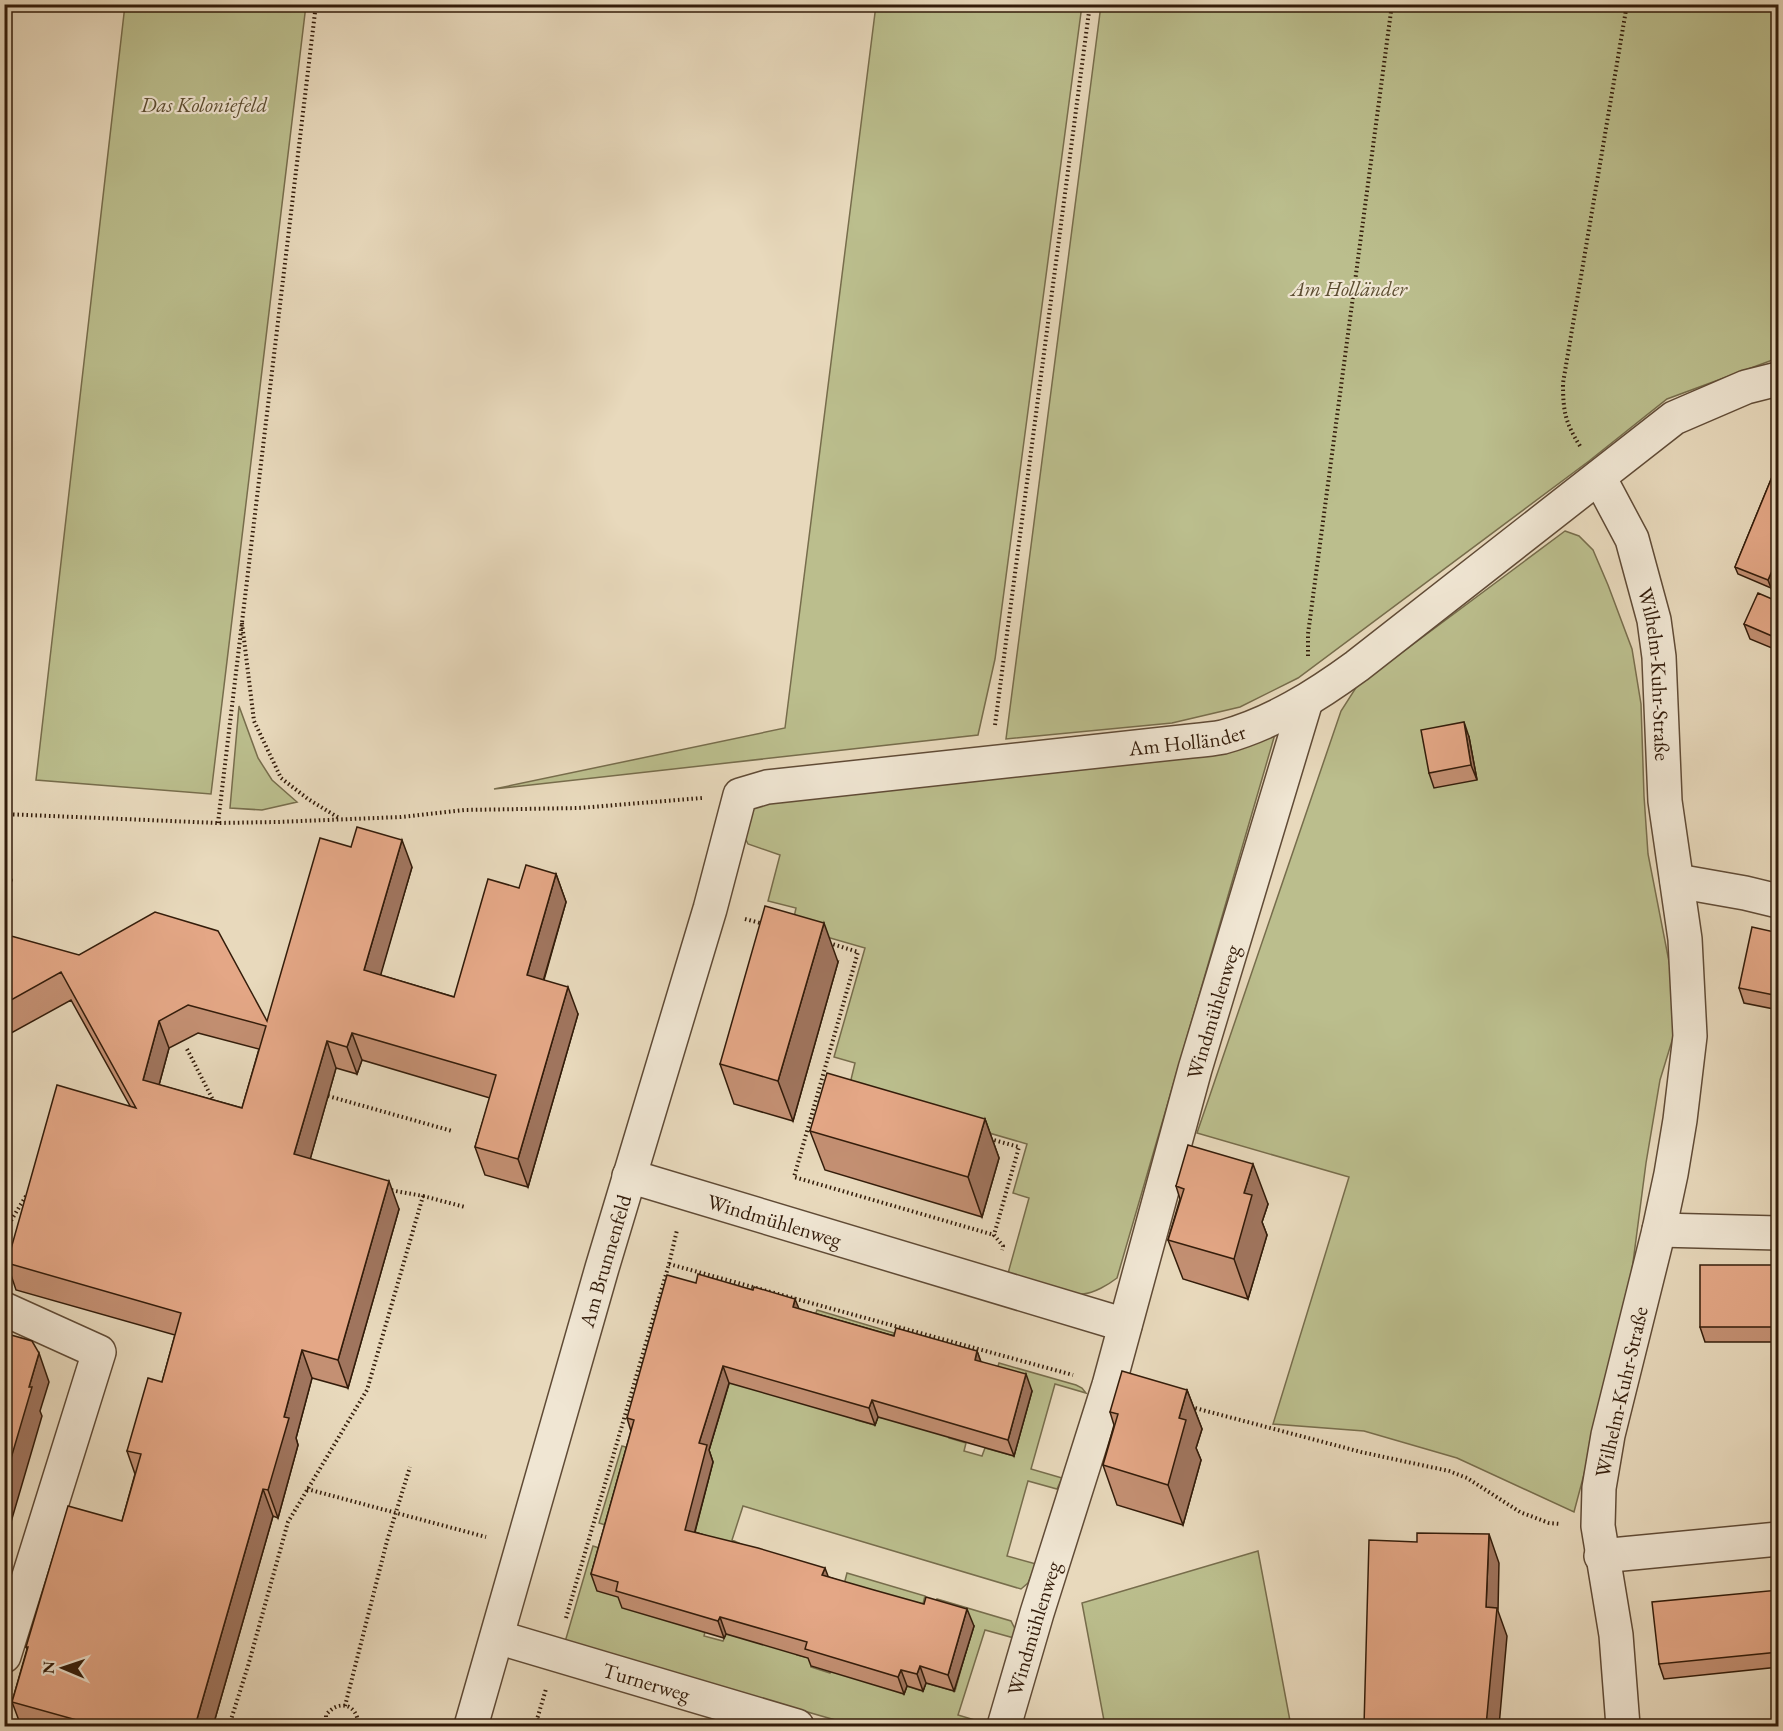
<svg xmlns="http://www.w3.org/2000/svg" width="1783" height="1731" viewBox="0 0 1783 1731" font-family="'EB Garamond',serif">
	<rect width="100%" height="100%" fill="#e8d9bc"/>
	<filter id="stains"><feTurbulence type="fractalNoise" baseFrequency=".00333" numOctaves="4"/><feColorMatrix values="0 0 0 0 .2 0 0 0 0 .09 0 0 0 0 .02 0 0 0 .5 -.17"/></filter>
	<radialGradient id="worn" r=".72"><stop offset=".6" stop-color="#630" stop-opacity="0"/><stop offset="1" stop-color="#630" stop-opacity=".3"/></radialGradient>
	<path fill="#bbbe8d" stroke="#776d4c" stroke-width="1.5" d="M 125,5 L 306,5 L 211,794 L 36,780 Z
		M 876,5 L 1082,5 L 995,659 L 978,735 L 494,789 L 785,728 Z
		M 1101,5 L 1778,5 L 1778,358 L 1667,399 L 1589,461 L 1298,678 L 1240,707 L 1172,723 L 1006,739 Z
		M 1565,531 L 1579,536 L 1593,550 L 1608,585 L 1632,649 L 1641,704 L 1644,796 L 1648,854 L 1673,982 L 1675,1031 L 1660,1080 L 1646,1163 L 1626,1316 L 1574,1512 L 1457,1458 L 1364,1431 L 1273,1424 L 1349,1177 L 1197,1133 L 1341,711 L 1357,686 Z
		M 239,706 L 258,758 L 272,780 L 297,802 L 262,810 L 230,808 Z
		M 1275,734 L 1117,1278 C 1108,1285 1094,1293 1083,1294 C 1063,1296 1027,1282 1007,1277 L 1029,1198 L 1013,1193 L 1027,1144 L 848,1092 L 855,1063 L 834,1057 L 865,948 L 792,927 L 796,908 L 768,901 L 780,855 L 748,844 L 745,838 L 753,809 L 764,801 Z
		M 817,1310 L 894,1333 L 889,1349 L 811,1327 Z
		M 999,1363 L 1076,1385 L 1082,1388 L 1086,1393 L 1055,1384 L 1031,1469 L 1062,1478 L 1057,1489 L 1028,1481 L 1007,1556 L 1036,1564 L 1028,1583 L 1021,1589 L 743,1506 L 732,1540 L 743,1545 L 736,1567 L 685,1530 L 730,1381 L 858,1412 L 856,1420 L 875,1425 L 878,1417 L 951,1430 L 949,1438 L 966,1443 L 964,1451 L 982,1456 L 985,1448 L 1014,1456 L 994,1380 Z
		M 622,1446 L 637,1450 L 615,1528 L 599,1523 Z
		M 593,1546 L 609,1551 L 624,1599 L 706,1628 L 704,1636 L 723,1641 L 726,1634 L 799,1647 L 797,1655 L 813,1659 L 811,1667 L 830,1673 L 833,1665 L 904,1694 L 907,1686 L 923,1691 L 926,1683 L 955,1691 L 973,1626 L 932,1614 L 937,1599 L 1011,1621 L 1016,1631 L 1014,1638 L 985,1630 L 958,1715 L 988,1724 L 988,1726 L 856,1726 L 565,1642 Z
		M 1258,1551 L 1291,1726 L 1105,1726 L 1082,1603 Z
		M 847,1573 L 925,1596 L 919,1619 L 841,1596 Z"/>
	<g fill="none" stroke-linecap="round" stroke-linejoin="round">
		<g stroke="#604b36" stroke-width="36">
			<g id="minor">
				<path id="s1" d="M 1599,477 L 1632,539 L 1654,620 L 1659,657 L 1665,801 L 1685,939 L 1690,1036 L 1680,1120 L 1671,1174 L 1659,1230 L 1608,1435 L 1599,1488 L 1598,1526 L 1616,1635 L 1623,1726"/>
				<path d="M 1677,881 L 1745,893 L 1778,901"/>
				<path id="s2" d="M 629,1176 L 1125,1325"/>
				<path d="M 1659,1230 L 1778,1233"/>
				<path d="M 4,1309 L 99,1352 L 4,1656"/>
				<path d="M 1601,1556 L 1778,1539"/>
				<path id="s3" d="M 497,1637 L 797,1726"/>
				<path id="s4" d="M 471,1726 L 602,1268 L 710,909 L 740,795 L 767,787 L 1191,741 C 1202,740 1213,739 1223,737 C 1273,723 1316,696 1357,666 L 1674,418 L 1746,387 L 1778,379"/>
				<path id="s5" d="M 1004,1726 L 1037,1613 L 1109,1385 L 1195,1069 L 1306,701"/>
			</g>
		</g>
		<path stroke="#331c0a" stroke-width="4" stroke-dasharray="1.5 3" stroke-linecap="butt" d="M 1580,446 C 1565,422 1563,411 1563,383 L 1627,4
			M 242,623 L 254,721 L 281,778 L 308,799 L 339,818
			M 1308,656 L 1308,634 L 1392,4
			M 995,725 L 1090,4
			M 4,814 L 218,823 L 277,822 L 401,817 L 464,810 L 579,808 L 702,798
			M 218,823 L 316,4
			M 745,919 L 764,924
			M 829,943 L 858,952 L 794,1177 L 994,1235
			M 187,1049 L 214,1102
			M 328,1096 L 452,1131
			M 990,1139 L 1019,1147 L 994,1235 L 1003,1246 L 1002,1250
			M 423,1196 L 465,1207
			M 4,1232 L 26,1196
			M 669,1264 L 1073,1375
			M 1191,1407 L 1361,1452 L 1449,1471 L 1467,1478 L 1520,1512 L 1549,1523 L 1561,1524
			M 307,1489 L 486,1537
			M 566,1618 L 669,1264 L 677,1230
			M 345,1706 L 387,1541 L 410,1467
			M 537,1720 L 560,1726
			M 229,1726 L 248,1666 L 288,1522 L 367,1390 L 423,1196 L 390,1190
			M 326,1726 L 326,1715 C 339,1698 359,1705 358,1726
			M 535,1726 L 546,1689"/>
		<use href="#minor" stroke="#f0e6d3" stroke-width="33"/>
	</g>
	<path fill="#c49073" stroke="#331c0a" stroke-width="1.5" fill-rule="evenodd" d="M 1779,460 L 1779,569 L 1771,588 L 1738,574 L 1735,567 Z
		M 1779,602 L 1779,651 L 1750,639 L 1744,624 Z
		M 1469,737 L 1477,780 L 1434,788 L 1429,773 Z
		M 412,867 L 380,975 L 454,997 L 519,888 L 556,874 L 566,902 L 544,980 L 578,1014 L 528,1187 L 485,1175 L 475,1147 L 490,1098 L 362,1060 L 357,1074 L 336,1068 L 310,1159 L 399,1209 L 348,1388 L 312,1378 L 296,1438 L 298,1445 L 278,1518 L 273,1516 L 213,1726 L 21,1726 L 12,1702 L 27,1649 L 26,1647 L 122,1521 L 135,1474 L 127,1451 L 162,1382 L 175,1335 L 16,1290 L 7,1263 L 130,1106 L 71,1000 L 4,1037 L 4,934 L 267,1021 ZM 198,1033 L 259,1049 L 242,1108 L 159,1085 L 169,1048 Z
		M 1779,933 L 1779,1010 L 1744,1003 L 1739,988 Z
		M 838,962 L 793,1121 L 734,1104 L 720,1064 Z
		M 985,1119 L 999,1158 L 982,1217 L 825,1170 L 810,1131 Z
		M 1176,1186 L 1268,1204 L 1262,1222 L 1267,1235 L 1248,1299 L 1183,1279 L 1168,1240 L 1180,1199 Z
		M 1779,1265 L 1779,1342 L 1705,1342 L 1700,1327 Z
		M 696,1283 L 799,1309 L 894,1336 L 977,1351 L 981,1362 L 1032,1391 L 1014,1456 L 878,1417 L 875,1425 L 729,1383 L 709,1450 L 713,1462 L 695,1532 L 974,1626 L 954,1691 L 926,1683 L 923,1691 L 907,1686 L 904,1694 L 811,1666 L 808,1658 L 726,1634 L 724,1638 L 622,1608 L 618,1597 L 597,1591 L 591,1574 L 631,1431 L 627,1418 Z
		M 1187,1390 L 1202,1429 L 1196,1448 L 1201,1460 L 1183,1525 L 1117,1505 L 1103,1465 L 1114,1425 L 1110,1412 Z
		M 1779,1590 L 1779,1667 L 1664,1679 L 1659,1664 Z"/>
	<path fill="#a0755e" stroke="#331c0a" stroke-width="1.5" d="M 1779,555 L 1779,569 L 1771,588 L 1768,580 Z
		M 1464,722 L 1469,737 L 1477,780 L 1471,765 Z
		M 402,840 L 412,867 L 374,998 L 364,970 Z
		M 4,860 L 12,880 L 4,905 Z
		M 556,874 L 566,902 L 537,1002 L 527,975 Z
		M 824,923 L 838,962 L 793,1121 L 778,1081 Z
		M 568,987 L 578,1014 L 528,1187 L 518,1159 Z
		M 159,1021 L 169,1048 L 153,1107 L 143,1080 Z
		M 352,1033 L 362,1060 L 357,1074 L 347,1047 Z
		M 327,1041 L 336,1068 L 304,1181 L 294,1154 Z
		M 985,1119 L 999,1158 L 982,1217 L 968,1177 Z
		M 1253,1164 L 1268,1204 L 1262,1222 L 1267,1235 L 1248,1299 L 1234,1259 L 1244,1193 Z
		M 389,1181 L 399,1209 L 348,1388 L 338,1360 Z
		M 795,1299 L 802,1316 L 793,1307 Z
		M 302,1350 L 312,1378 L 296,1438 L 298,1445 L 278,1518 L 268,1490 L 284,1417 Z
		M 977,1351 L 983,1368 L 975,1360 Z
		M 39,1353 L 49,1382 L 40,1411 L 42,1416 L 4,1546 L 4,1482 L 29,1387 Z
		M 723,1366 L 729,1383 L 709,1450 L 713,1462 L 691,1546 L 685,1530 L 699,1443 Z
		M 1026,1374 L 1032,1391 L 1014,1456 L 1008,1440 Z
		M 1187,1390 L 1202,1429 L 1196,1448 L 1201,1460 L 1183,1525 L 1168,1485 L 1179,1418 Z
		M 872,1400 L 878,1417 L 875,1425 L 869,1408 Z
		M 263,1489 L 273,1516 L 213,1726 L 195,1726 Z
		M 1489,1534 L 1499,1563 L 1498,1611 L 1507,1636 L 1499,1726 L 1486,1726 L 1486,1607 Z
		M 825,1568 L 831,1584 L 822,1575 Z
		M 967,1609 L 974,1626 L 954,1691 L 948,1675 Z
		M 720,1617 L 726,1634 L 724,1638 L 718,1621 Z
		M 920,1666 L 926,1683 L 923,1691 L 917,1674 Z
		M 901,1670 L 907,1686 L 904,1694 L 898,1677 Z"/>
	<path fill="#e4a786" stroke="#331c0a" stroke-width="1.5" fill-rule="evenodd" d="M 1779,460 L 1779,555 L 1768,580 L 1735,567 Z
		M 1758,593 L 1779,602 L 1779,639 L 1744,624 Z
		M 1464,722 L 1471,765 L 1429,773 L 1421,730 Z
		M 357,827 L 402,840 L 364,970 L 454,997 L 488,879 L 519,888 L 526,865 L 556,874 L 527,975 L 568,987 L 518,1159 L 475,1147 L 496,1075 L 352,1033 L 347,1047 L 327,1041 L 294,1154 L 389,1181 L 338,1360 L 302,1350 L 284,1417 L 289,1418 L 268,1490 L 263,1489 L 195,1726 L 98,1726 L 12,1702 L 28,1647 L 26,1647 L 68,1506 L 122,1521 L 141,1454 L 127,1451 L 148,1378 L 162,1382 L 181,1313 L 7,1263 L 57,1085 L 136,1108 L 61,972 L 4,1004 L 4,934 L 79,955 L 155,912 L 218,931 L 267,1021 L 320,838 L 351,847 ZM 188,1005 L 266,1026 L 242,1108 L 143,1080 L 159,1021 Z
		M 765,906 L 824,923 L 778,1081 L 720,1064 Z
		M 1752,927 L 1779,933 L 1779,996 L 1739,988 Z
		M 827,1073 L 985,1119 L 968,1177 L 810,1131 Z
		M 1188,1145 L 1253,1164 L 1244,1193 L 1252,1195 L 1234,1259 L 1168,1240 L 1184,1189 L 1176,1186 Z
		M 1700,1265 L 1779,1265 L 1779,1327 L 1700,1327 Z
		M 698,1274 L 753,1290 L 754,1287 L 795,1299 L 793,1307 L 894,1336 L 896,1328 L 977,1351 L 975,1360 L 1026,1374 L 1008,1440 L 872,1400 L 869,1408 L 723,1366 L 699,1443 L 707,1445 L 685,1530 L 758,1548 L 825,1568 L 822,1575 L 874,1590 L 924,1604 L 926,1597 L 967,1609 L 948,1675 L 920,1666 L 917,1674 L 901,1670 L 898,1677 L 805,1649 L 807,1642 L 720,1617 L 718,1621 L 616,1591 L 618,1582 L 591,1574 L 634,1420 L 627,1418 L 667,1275 L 696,1283 Z
		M 4,1333 L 32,1341 L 39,1353 L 29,1387 L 32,1387 L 4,1482 Z
		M 1122,1371 L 1187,1390 L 1179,1418 L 1186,1420 L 1168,1485 L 1103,1465 L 1118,1414 L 1110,1412 Z
		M 1417,1533 L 1489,1534 L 1486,1607 L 1497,1608 L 1486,1726 L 1364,1726 L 1369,1540 L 1417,1542 Z
		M 1779,1590 L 1779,1652 L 1659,1664 L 1652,1602 Z"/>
	<g text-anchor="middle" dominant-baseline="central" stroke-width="4.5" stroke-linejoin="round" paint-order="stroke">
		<g font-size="21" font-style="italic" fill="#5c4d31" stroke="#f0e6d3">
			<text x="204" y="104">Das Koloniefeld</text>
			<text x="1349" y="288">Am Holländer</text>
		</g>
		<g font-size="21" fill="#331c0a" stroke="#f0e6d3">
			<text stroke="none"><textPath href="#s1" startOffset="208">Wilhelm-Kuhr-Straße</textPath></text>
			<text stroke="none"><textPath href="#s4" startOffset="1420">Am Holländer</textPath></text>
			<text stroke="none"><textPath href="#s5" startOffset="744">Windmühlenweg</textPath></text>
			<text stroke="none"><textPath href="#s2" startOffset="152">Windmühlenweg</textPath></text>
			<text stroke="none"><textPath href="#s4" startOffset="484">Am Brunnenfeld</textPath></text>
			<text transform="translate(1621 1392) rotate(-77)">Wilhelm-Kuhr-Straße</text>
			<text stroke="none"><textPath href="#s5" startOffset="102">Windmühlenweg</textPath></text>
			<text stroke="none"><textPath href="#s3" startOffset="156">Turnerweg</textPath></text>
		</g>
	</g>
	<rect width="1783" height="1731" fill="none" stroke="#e8d9bc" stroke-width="24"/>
	<rect x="6" y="6" width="1771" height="1719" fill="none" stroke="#331c0a" stroke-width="3"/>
	<rect x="12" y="12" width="1759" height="1707" fill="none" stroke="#331c0a" stroke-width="1.5"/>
	<g transform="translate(63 1668) rotate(272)" stroke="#f0e6d3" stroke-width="4.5" paint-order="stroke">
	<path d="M0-4.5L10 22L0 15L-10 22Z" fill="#331c0a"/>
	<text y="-9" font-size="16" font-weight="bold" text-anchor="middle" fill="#331c0a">N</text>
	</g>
	<rect width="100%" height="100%" filter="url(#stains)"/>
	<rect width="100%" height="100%" fill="url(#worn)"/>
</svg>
